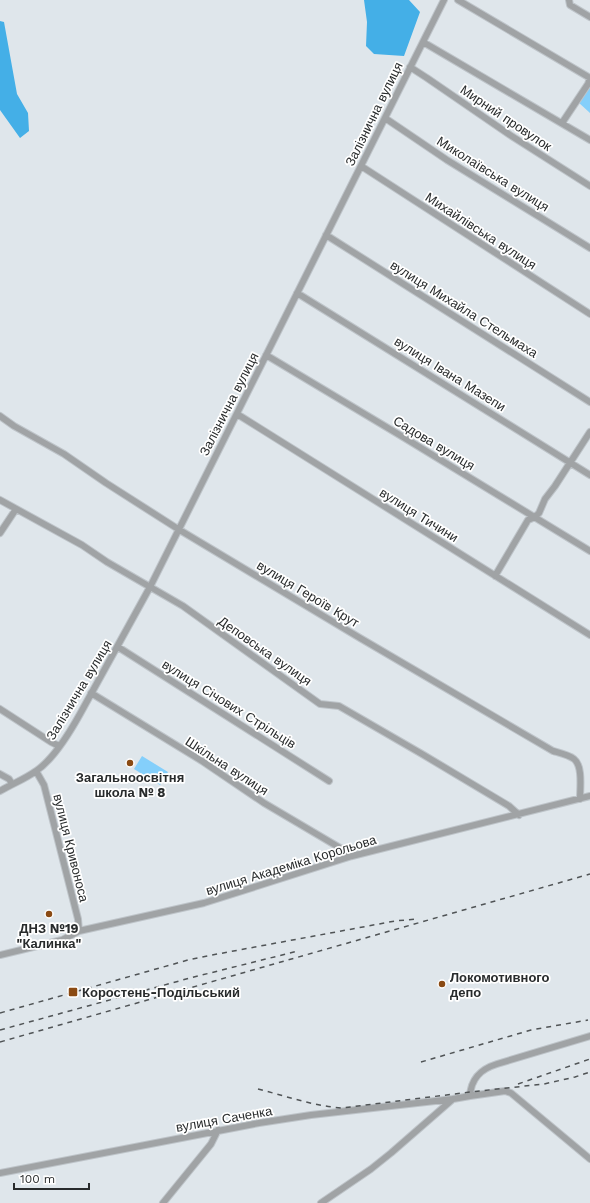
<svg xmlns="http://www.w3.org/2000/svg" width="590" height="1203" viewBox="0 0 590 1203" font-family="'Work Sans',sans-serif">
	<rect width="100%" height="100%" fill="#dfe6eb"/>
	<path fill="#84cffb" d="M 590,85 L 590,113 L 578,102 Z
		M 142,756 L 168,772 L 160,785 L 134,769 Z"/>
	<path fill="#44afe7" d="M 364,0 L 409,0 L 420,12 L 404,56 L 374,54 L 366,46 L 367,22 Z
		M 0,21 L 4,22 L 17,94 L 28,113 L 29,131 L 20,138 L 0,110 Z"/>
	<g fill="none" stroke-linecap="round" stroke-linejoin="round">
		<g stroke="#bec4c9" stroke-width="8">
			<path id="minor" d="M 458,0 L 590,78
				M 569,0 L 570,5 L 590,17
				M 423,42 L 590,140
				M 410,67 L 427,78 L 510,135 L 590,186
				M 385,118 L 447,160 L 590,248
				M 562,123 L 588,84 L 590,78
				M 361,166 L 590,314
				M 326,235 L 590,402
				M 297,293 L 590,475
				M 266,355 L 403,437 L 590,551
				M 237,414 L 590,635
				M 0,416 L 14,426 L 64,454 L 106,483 L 178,529 L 360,638 L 553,751 C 560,753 569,755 574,759 C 583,766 580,788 580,799
				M 0,500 L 82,545 L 107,562 L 183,606 L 320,704 L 339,706 L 422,754 L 509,806 L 519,815
				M 0,533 L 16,509
				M 495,576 L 528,520 L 535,517 L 539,513 L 545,499 L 555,486 L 590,432
				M 118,647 L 329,781
				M 91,693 L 202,761 L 264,803 L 347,852 L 352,856
				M 0,709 L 51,742 L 59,746
				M 36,771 L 44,785 L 78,919 L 79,931
				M 0,774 L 9,779 L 12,784
				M 0,791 C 12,784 25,779 36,771 C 54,759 70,732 80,714 L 150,587 L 444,0
				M 0,955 L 62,940 L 79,931 L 204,903 L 352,856 L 590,796
				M 470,1096 L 505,1091 L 511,1093 L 590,1159
				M 0,1173 L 259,1123 L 311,1115 L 453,1099
				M 163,1203 L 211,1144 L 218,1130
				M 321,1203 L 371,1169 L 391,1153 L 453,1099 L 470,1096 C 471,1078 481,1069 497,1064 L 590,1036"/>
		</g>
		<use href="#minor" stroke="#a0a3a5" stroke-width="6"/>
		<path stroke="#505456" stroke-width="1.5" stroke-dasharray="5 5" stroke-linecap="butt" d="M 0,1013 L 188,960 L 212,955 L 395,921 L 416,919
			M 0,1030 L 190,978 L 298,951
			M 0,1042 L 590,874
			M 421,1062 L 531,1030 L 588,1020
			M 518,1084 L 590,1059
			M 258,1089 C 286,1096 313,1106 342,1108 L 470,1092 L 544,1084 L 575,1077 L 590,1072"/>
	</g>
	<g fill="#8a4a13" stroke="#fff" stroke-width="1.5">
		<circle cx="130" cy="763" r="4"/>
		<circle cx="49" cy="914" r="4"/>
		<circle cx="442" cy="984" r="4"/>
		<rect x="68" y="987" width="10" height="10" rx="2"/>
	</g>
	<g text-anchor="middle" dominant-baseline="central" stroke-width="3.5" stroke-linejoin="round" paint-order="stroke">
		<g font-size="13" fill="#282b2c" stroke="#fff">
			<text transform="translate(374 114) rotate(-64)">Залізнична вулиця</text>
			<text transform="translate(506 118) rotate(34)">Мирний провулок</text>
			<text transform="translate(493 174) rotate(32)">Миколаївська вулиця</text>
			<text transform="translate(481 231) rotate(33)">Михайлівська вулиця</text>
			<text transform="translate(464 309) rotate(32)">вулиця Михайла Стельмаха</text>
			<text transform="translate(450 374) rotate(32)">вулиця Івана Мазепи</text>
			<text transform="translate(229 404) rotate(-63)">Залізнична вулиця</text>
			<text transform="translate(434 443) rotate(31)">Садова вулиця</text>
			<text transform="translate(419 515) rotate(32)">вулиця Тичини</text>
			<text transform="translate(308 594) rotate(31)">вулиця Героїв Крут</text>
			<text transform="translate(265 651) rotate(35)">Деповська вулиця</text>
			<text transform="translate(79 690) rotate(-59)">Залізнична вулиця</text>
			<text transform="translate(229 704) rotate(32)">вулиця Січових Стрільців</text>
			<text transform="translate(227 766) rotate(33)">Шкільна вулиця</text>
			<text transform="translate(71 848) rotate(76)">вулиця Кривоноса</text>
			<text transform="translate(291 865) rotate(-17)">вулиця Академіка Корольова</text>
			<text transform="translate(224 1119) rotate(-10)">вулиця Саченка</text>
		</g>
		<g font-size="13" font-weight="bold" fill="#282b2c" stroke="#fff">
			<text x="130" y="777">Загальноосвітня<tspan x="130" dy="15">школа № 8</tspan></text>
			<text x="49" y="928">ДНЗ №19<tspan x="49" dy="15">"Калинка"</tspan></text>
			<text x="450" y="977" text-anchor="start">Локомотивного<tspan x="450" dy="15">депо</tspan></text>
			<text x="82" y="992" text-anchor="start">Коростень-Подільський</text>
		</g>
	</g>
	<path d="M14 1183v6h75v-6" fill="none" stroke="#282b2c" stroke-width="2"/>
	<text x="20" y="1183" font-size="12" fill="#282b2c" stroke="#ffffff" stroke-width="3" paint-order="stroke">100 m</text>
</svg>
